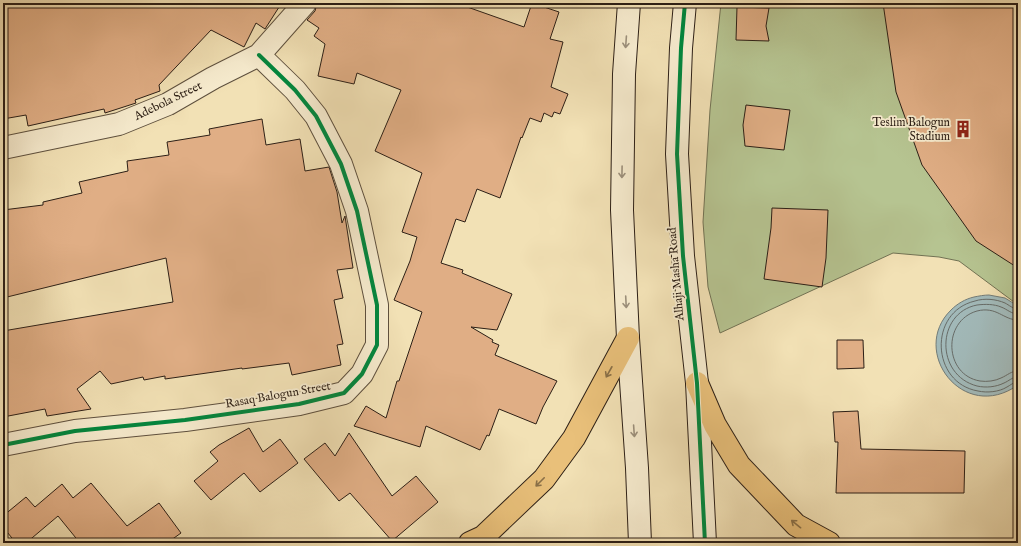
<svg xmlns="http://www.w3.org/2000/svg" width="1021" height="546" viewBox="0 0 1021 546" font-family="'IM FELL English',serif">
	<rect width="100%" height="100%" fill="#f2e1b5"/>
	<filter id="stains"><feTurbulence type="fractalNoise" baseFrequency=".005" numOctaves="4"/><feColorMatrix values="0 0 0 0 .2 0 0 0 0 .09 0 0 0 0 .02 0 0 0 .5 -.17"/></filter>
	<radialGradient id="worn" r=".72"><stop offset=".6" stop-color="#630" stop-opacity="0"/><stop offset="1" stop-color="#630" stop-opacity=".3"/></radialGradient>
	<path fill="#b6c491" stroke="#717254" d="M 721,3 L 1018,3 L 1018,305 L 959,261 L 939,257 L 893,253 L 720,333 L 708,287 L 703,222 L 710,110 Z"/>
	<path fill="#a2baba" stroke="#737c78" d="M 989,295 L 1005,298 L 1018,306 L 1018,385 C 963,424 909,351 951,310 C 957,304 965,299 974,297 C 979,296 984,295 989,295 Z"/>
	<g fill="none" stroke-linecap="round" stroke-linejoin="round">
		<path stroke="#676c68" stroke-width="1" d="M 1018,309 C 1013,309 1009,305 1005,303 C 996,299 984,298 975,301 C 928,312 931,383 978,391 C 987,393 999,392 1007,387 C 1011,385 1013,382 1018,382
			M 1018,314 C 1011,314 1007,309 1001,307 C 994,304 985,304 977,305 C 936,313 935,375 977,386 C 986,388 996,387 1004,383 C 1009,381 1012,377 1018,377
			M 1018,320 C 1003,320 997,306 977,311 C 942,321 944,375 980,381 C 987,382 995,381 1001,378 C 1008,375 1011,371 1018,371"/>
	</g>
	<path fill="#e0ae85" stroke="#2c1f16" d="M 3,3 L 288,3 L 285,7 L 281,4 L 265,29 L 256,23 L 244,47 L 211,30 L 159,85 L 160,91 L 135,100 L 136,103 L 105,113 L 104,109 L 28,126 L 26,115 L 3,119 Z
		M 317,3 L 456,3 L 524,27 L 532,3 L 559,12 L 550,39 L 563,42 L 551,87 L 568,94 L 560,114 L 554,112 L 552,117 L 544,113 L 541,122 L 530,118 L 522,138 L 521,137 L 500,198 L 477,189 L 465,222 L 456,219 L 441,263 L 463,270 L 462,273 L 512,294 L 497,330 L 471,327 L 493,340 L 492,342 L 499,345 L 495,355 L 557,381 L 543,407 L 536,424 L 499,409 L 489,436 L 487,435 L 480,450 L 426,426 L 420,447 L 354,426 L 366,406 L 386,418 L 397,381 L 399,381 L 422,312 L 394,300 L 410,261 L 417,237 L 402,232 L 422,173 L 375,151 L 401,90 L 357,73 L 354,84 L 318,76 L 325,44 L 314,36 L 319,28 L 307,20 L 315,11 Z
		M 883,3 L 1018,3 L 1018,268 L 976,241 L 922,165 L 896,92 Z
		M 737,7 L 769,8 L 766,26 L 769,41 L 736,40 Z
		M 746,105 L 790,110 L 784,150 L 745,146 L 743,125 Z
		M 262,119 L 266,145 L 300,139 L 305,171 L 329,167 L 337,192 L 342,223 L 345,216 L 353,268 L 337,270 L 343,298 L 334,300 L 343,344 L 337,345 L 341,365 L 292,375 L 289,363 L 242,369 L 242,368 L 165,379 L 165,376 L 144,380 L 143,377 L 111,384 L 100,371 L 77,389 L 91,409 L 47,416 L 45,409 L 3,417 L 3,331 L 173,302 L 166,258 L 3,298 L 3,210 L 43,205 L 43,202 L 82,193 L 79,182 L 128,171 L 127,161 L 169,155 L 167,142 L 210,135 L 209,129 Z
		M 772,208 L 828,210 L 826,258 L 822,287 L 764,279 L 771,228 Z
		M 837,340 L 863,340 L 864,368 L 837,369 Z
		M 858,411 L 861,449 L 965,451 L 964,493 L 836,493 L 838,442 L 835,442 L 833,412 Z
		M 249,428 L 263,452 L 280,439 L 298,463 L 260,492 L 244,473 L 211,500 L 194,481 L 218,461 L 210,452 L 219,445 Z
		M 349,433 L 392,496 L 416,476 L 438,502 L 392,541 L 350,493 L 339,501 L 304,459 L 325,443 L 335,456 Z
		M 91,483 L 127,526 L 159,503 L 181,533 L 167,543 L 80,543 L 58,516 L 26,543 L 16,543 L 3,527 L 3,516 L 26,497 L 35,507 L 62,484 L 73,498 Z"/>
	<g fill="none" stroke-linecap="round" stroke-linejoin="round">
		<g stroke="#5e503e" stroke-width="24">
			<path id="street" d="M 3,148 L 119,124 L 168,104 L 213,78 L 259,55 L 305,3
				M 3,445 L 75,431 L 185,420 L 299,404 L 344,393 L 362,374 L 377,345 L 377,305 L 357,211 L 341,164 L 316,116 L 295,90 L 259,55"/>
		</g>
		<g stroke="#2c1f16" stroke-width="24">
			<path id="secondary" d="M 629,3 L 624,74 L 622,210 L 628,338 L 637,468 L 640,543
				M 685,3 L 681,48 L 677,154 L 683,256 L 697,383 L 705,543"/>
		</g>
		<g stroke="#2c1f16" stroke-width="24">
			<path id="primary" d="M 697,383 L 715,425 L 739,465 L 796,525 L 829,543
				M 470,543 L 483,537 L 544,479 L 574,438 L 628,338"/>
		</g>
		<use href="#street" stroke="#f7eccf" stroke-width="22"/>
		<use href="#secondary" stroke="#f7eccf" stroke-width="22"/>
		<use href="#primary" stroke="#e9c07a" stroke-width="22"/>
		<g stroke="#f7eccf" stroke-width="6">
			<path id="cycleway" d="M 685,3 L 681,48 L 677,154 L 683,256 L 697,383 L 705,543
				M 3,445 L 75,431 L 185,420 L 299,404 L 344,393 L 362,374 L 377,345 L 377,305 L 357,211 L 341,164 L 316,116 L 295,90 L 259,55"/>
		</g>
		<use href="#cycleway" stroke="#00873e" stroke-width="4"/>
	</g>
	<defs><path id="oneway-shaft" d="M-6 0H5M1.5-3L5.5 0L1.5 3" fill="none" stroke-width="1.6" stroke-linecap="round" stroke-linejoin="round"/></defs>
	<g stroke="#9c907c">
		<use href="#oneway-shaft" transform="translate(626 42) rotate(94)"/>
		<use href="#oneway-shaft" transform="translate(622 172) rotate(91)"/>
		<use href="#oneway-shaft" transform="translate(626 302) rotate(87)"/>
		<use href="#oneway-shaft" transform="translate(634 431) rotate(86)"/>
	</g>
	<g stroke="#8a7048">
		<use href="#oneway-shaft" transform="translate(609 372) rotate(119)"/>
		<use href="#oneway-shaft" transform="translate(540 482) rotate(135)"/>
		<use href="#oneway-shaft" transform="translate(796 524) rotate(-141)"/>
	</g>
	<defs>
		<g id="building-bare" transform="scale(1.38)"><path d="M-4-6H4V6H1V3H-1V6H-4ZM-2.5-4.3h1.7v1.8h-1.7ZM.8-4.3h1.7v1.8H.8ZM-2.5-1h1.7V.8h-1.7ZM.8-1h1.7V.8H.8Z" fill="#8f2418" stroke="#f7eccf" stroke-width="2.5" paint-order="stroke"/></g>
	</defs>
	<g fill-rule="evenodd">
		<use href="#building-bare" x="963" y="129"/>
	</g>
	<g text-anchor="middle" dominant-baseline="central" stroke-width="3.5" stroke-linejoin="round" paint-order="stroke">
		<g font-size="12" fill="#2c1f16" stroke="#f7eccf">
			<text transform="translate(168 101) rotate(-26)">Adebola Street</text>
			<text transform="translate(676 274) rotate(-95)">Alhaji Masha Road</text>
			<text transform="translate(278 395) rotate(-10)">Rasaq Balogun Street</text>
		</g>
		<g font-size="12" fill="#2c1f16" stroke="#f7eccf" text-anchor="end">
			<text x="950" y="122">Teslim Balogun<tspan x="950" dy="14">Stadium</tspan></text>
		</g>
	</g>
	<rect width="1021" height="546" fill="none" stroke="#f2e1b5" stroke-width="16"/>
	<rect x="4" y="4" width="1013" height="538" fill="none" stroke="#2c1f16" stroke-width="2"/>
	<rect x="8" y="8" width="1005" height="530" fill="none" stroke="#2c1f16"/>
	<rect width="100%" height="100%" filter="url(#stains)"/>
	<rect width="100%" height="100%" fill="url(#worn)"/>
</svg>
